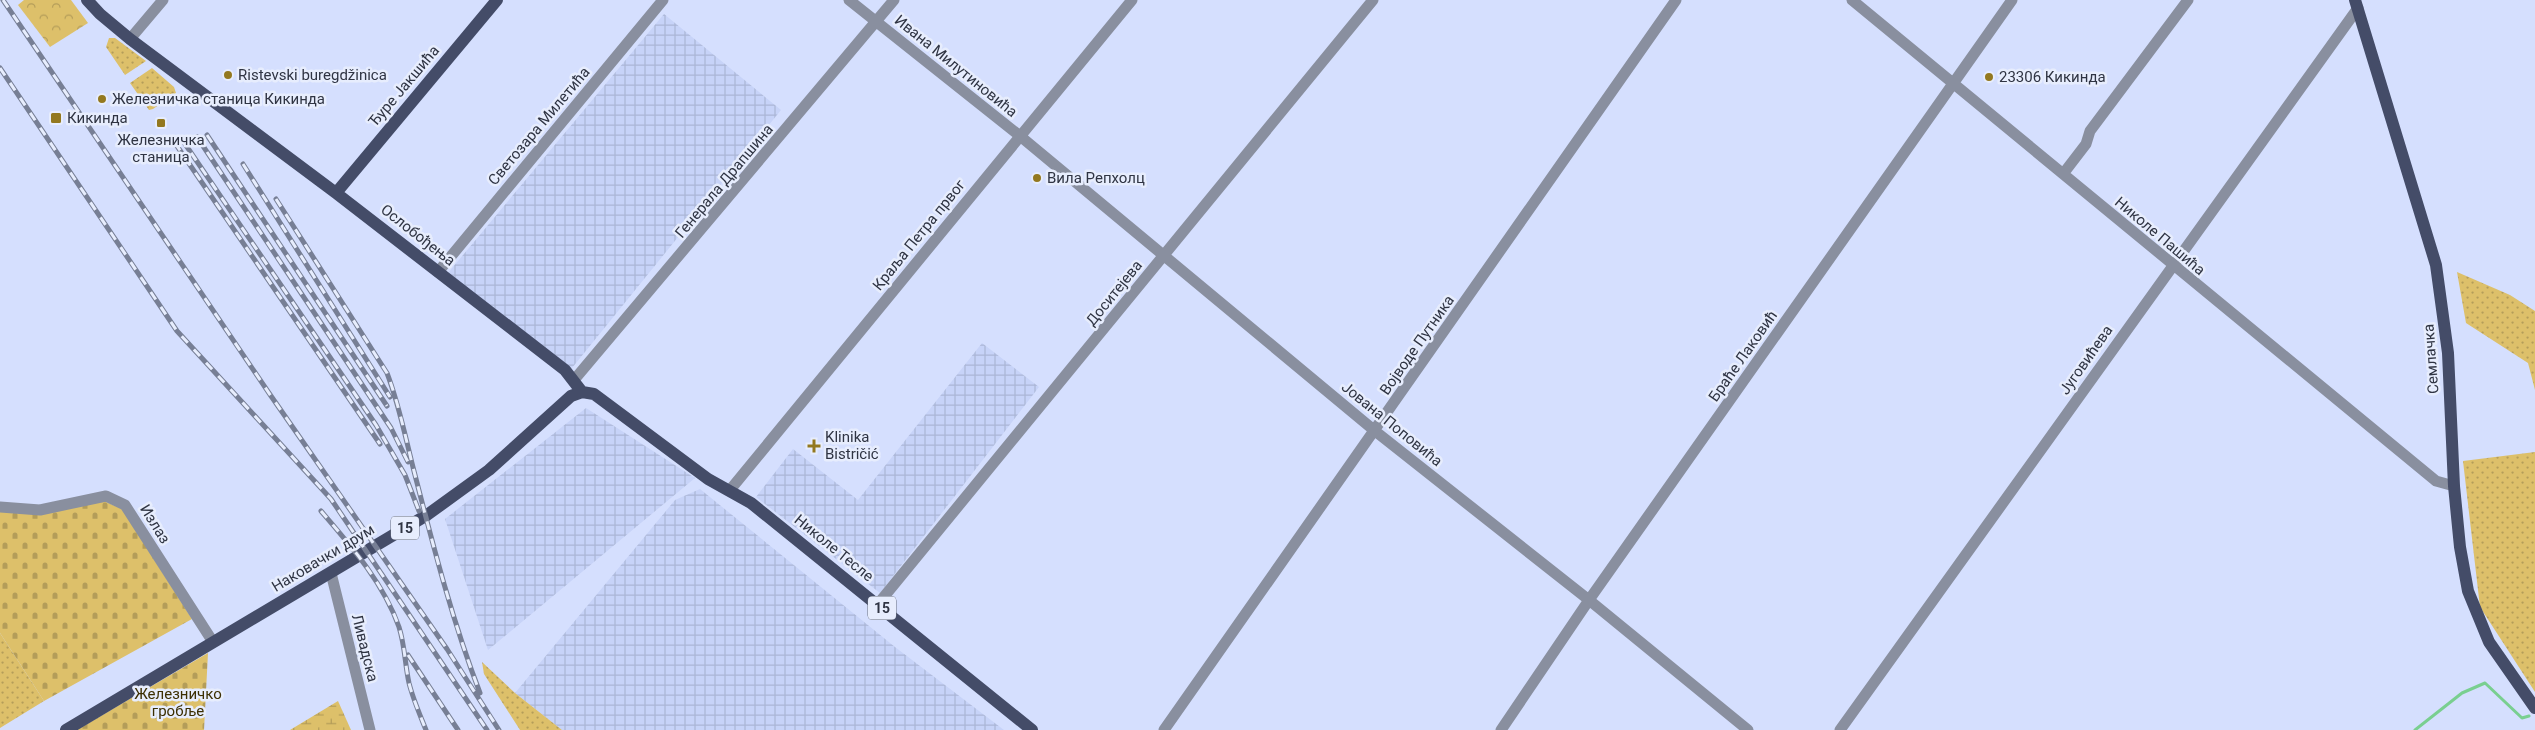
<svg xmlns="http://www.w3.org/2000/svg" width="2535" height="730" viewBox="0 0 2535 730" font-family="Roboto,sans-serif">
	<defs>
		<pattern id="industrial-grid" width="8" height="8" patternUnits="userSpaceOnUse" patternTransform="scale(1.25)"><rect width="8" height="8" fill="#c7d3f8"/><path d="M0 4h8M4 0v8" fill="none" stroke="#abb6d6"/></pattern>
		<pattern id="grass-dots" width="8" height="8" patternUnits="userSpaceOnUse" patternTransform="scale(1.25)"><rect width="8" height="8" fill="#ddc06a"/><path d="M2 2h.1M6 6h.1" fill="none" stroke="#b49d59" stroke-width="1.8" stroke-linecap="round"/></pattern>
		<pattern id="wetland-marsh" width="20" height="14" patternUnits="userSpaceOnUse" patternTransform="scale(1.25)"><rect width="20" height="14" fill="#ddc06a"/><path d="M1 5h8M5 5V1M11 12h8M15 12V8" fill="none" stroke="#b49d59"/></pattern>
		<pattern id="cemetery-stones" width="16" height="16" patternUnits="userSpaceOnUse" patternTransform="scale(1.25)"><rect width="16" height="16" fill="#ddc06a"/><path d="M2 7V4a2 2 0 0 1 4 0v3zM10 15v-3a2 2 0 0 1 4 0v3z" fill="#b49d59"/></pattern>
		<pattern id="park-crowns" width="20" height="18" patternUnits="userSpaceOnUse" patternTransform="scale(1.25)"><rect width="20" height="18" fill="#ddc06a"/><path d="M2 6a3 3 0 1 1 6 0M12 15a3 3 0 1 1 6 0" fill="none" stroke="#b49d59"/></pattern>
	</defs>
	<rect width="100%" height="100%" fill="#d5dffe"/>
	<path fill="url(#industrial-grid)" d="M 664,14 L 781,110 L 572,368 L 448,273 Z
		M 982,343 L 1039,387 L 880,593 L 756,497 L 793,449 L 858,500 Z
		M 586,408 L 695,478 L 488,650 L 445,519 Z
		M 700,489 L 895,647 L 1004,730 L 562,730 L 515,693 L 675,500 Z"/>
	<path fill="url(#grass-dots)" d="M 109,38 L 115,38 L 146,61 L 125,75 L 106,47 Z
		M 152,68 L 174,87 L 176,93 L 153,109 L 149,110 L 130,83 Z
		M 2457,272 L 2510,295 L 2535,311 L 2535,390 L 2528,363 L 2466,323 Z
		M 2535,452 L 2535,692 L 2480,607 L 2463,461 Z
		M 0,633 L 44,701 L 0,728 Z
		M 482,662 L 515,693 L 562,730 L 520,730 L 484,674 Z"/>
	<path fill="url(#wetland-marsh)" d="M 338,701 L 351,730 L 290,730 Z"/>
	<path fill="url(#cemetery-stones)" d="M 104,501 L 122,509 L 192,619 L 44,701 L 0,633 L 0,511 Z
		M 208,653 L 204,730 L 77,730 Z"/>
	<path fill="url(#park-crowns)" d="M 24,0 L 71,0 L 88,23 L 50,47 L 18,5 Z"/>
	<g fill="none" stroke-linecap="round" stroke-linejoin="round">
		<path stroke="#79cf90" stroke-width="3" d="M 2415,730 L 2462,693 L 2485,683 L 2522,718 L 2529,716"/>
		<path stroke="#898f9f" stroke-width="11" d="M 849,0 L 1020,136 L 1375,431 L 1589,600 L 1748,730
			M 1852,0 L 2436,481 L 2454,486
			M 130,39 L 163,0
			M 2063,174 L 2086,144 L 2090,131 L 2188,0
			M 438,272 L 663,0
			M 574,380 L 894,0
			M 730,490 L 1132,0
			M 0,507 L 40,510 L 106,496 L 125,505 L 213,642
			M 331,573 L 370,730
			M 878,604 L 1373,0
			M 1164,730 L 1676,0
			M 1501,730 L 1589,600 L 2012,0
			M 1840,730 L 2358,8"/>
		<path stroke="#444c68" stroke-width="12" d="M 87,0 L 100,14 L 130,39 L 336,193 L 565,370 L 582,392
			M 2355,0 L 2436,265 L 2448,353 L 2454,486 L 2460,547 L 2468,591 L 2489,642 L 2535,708
			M 336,193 L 497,0
			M 66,730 L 427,515 L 489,470 L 571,396 L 582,392 L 594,394 L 708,479 L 751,503 L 1032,730"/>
		<g stroke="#777f95" stroke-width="5">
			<path id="rail" d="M 3,0 L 271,396 L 447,649 L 499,730
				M 0,68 L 177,331 L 331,499 L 487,730
				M 207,135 L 387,406
				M 197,137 L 391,428 L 408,462
				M 181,138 L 376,425 L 405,475 L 419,511
				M 175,143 L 380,444
				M 243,164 L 390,397
				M 276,199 L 387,373 C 400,407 406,441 415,475 C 434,549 453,623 480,693
				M 321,511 C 351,546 383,582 399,627 C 405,646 405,665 409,683 C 413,699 420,715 426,730
				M 408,655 L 458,730"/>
		</g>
		<use href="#rail" stroke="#e7edfd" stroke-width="3" stroke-dasharray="9" stroke-linecap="butt"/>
	</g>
	<g fill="#93781f" stroke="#e7edfd" stroke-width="2">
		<circle cx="228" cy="75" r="5"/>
		<circle cx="1989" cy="77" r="5"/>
		<circle cx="102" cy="99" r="5"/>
		<rect x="50" y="112" width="12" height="12" rx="2.5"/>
		<rect x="156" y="118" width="10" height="10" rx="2.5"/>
		<circle cx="1037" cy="178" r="5"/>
		<path d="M811.5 438.5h5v5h5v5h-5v5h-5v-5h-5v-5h5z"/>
	</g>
	<g text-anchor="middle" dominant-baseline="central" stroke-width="5" stroke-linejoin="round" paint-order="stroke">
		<g fill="#e7edfd" stroke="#666c7b" stroke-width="1">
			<rect x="391" y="516.5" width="28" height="23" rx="4"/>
			<rect x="868" y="596.5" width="28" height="23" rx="4"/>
		</g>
		<g font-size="14" font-weight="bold" fill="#2f3443">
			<text x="405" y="528">15</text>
			<text x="882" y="608">15</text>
		</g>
		<g font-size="15" fill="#2f3443" stroke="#e7edfd">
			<text transform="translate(956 66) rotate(39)">Ивана Милутиновића</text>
			<text transform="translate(404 86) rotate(-50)">Ђуре Јакшића</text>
			<text transform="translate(539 126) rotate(-50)">Светозара Милетића</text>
			<text transform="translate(724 181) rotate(-50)">Генерала Драпшина</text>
			<text transform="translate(418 235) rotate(38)">Ослобођења</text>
			<text transform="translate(919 235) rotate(-51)">Краља Петра првог</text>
			<text transform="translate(2160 236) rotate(40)">Николе Пашића</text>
			<text transform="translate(1114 293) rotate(-51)">Доситејева</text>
			<text transform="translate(1417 345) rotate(-55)">Војводе Путника</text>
			<text transform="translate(1743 356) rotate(-55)">Браће Лаковић</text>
			<text transform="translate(2431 359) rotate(-94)">Семлачка</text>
			<text transform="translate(2086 360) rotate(-55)">Југовићева</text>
			<text transform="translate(1392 424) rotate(39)">Јована Поповића</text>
			<text transform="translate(155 524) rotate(58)">Излаз</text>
			<text transform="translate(834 548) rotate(39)">Николе Тесле</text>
			<text transform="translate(323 558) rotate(-31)">Наковачки друм</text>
			<text transform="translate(365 648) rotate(76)">Ливадска</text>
		</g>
		<g font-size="15" fill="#2f3443" stroke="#e7edfd" text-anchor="start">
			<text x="238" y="75">Ristevski buregdžinica</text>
			<text x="1999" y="77">23306 Кикинда</text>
			<text x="112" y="99">Железничка станица Кикинда</text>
			<text x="67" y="118">Кикинда</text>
			<text x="161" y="140" text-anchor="middle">Железничка<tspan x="161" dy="17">станица</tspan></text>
			<text x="1047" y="178">Вила Репхолц</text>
			<text x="825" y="437">Klinika<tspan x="825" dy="17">Bistričić</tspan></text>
		</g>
		<g font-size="15" fill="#3c2f03" stroke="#e7edfd">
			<text x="178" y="694">Железничко<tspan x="178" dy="17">гробље</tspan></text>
		</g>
	</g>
</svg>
